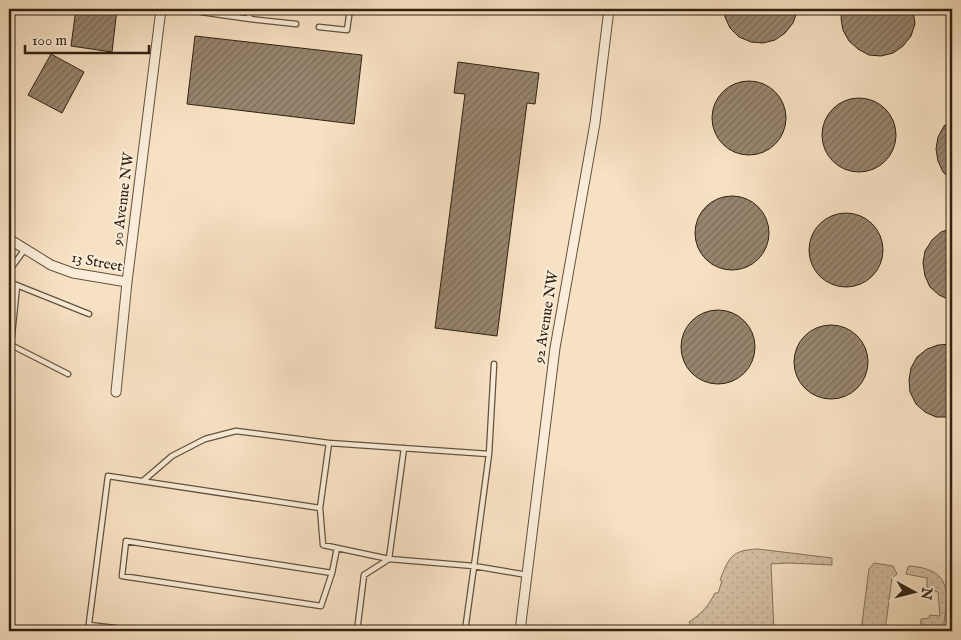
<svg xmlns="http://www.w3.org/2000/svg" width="961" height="640" viewBox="0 0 961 640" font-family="'IM FELL English',serif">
	<defs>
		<pattern id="grass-dots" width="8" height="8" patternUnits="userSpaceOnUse" patternTransform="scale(1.25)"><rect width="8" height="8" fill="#d5c1a5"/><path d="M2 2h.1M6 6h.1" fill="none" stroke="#b7a68d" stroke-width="1.8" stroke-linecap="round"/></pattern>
		<pattern id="building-hatch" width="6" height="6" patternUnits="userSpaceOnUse" patternTransform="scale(1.25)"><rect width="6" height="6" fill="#97856e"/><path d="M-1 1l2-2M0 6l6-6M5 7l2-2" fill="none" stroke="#7c6c59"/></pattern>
	</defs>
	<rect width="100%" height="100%" fill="#f7e1c3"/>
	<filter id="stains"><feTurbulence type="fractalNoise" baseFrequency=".004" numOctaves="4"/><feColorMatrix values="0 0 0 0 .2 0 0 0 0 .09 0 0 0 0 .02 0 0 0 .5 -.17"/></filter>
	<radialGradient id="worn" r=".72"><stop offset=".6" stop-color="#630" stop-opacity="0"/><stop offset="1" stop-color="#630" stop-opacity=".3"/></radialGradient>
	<path fill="url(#grass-dots)" stroke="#82725b" d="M 758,549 L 832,558 L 832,565 L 789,563 L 771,564 L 774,631 L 694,631 L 689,622 C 701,614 708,607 715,593 L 718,593 L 722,581 L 720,580 C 729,557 732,550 758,549 Z
		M 874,563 L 893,566 L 897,574 L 892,578 L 885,631 L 861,631 L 869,569 Z
		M 910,566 C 956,570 947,597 943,631 L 920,631 L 921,619 L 929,618 L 930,615 L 940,616 L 938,592 L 927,588 L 927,578 L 906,574 L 908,567 Z"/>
	<path fill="url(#building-hatch)" stroke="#302211" d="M 76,9 L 117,9 L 112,52 L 71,46 Z
		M 724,9 L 798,9 L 793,23 L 785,33 L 775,40 L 763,43 L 751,42 L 739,37 L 730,28 L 725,17 Z
		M 843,9 L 913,9 L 915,24 L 911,36 L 903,46 L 893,53 L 881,56 L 869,55 L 858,49 L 849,41 L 843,30 L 841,18 Z
		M 195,36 L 362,55 L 354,124 L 187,104 Z
		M 51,54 L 84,72 L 62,113 L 28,95 Z
		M 458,62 L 539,73 L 535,104 L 527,103 L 497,336 L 435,328 L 465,94 L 454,93 Z
		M712 118a37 37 0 1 1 74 0a37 37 0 1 1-74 0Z
		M822 135a37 37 0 1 1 74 0a37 37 0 1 1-74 0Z
		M 952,119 L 952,181 L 943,172 L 938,161 L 936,149 L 938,137 L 944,126 Z
		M695 233a37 37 0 1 1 74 0a37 37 0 1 1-74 0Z
		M809 250a37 37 0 1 1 74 0a37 37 0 1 1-74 0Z
		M 952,228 L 952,301 L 939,295 L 930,287 L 925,276 L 923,263 L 925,251 L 932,240 L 941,232 Z
		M681 347a37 37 0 1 1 74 0a37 37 0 1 1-74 0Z
		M794 362a37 37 0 1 1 74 0a37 37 0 1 1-74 0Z
		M 952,344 L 952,417 L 936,417 L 925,412 L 916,404 L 910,392 L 909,380 L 911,368 L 917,357 L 927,349 L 938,345 Z"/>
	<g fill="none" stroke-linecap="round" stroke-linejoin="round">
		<g stroke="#62523e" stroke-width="7">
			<path id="lane" d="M 201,12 L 250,19 L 247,9
				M 250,19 L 296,24
				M 319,27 L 347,30 L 350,9
				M 9,271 L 25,249
				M 9,282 L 89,314
				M 9,345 L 11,345 L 17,286
				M 11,345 L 68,374
				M 489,454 L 494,364
				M 143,481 L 172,456 L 205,439 L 236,431 L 329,443
				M 332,573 L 321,606 L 122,576 L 126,541 L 332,573 L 337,548
				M 89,625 L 141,631
				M 88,631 L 108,476 L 320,508
				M 357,631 L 364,575 L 389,559 L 404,448
				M 465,631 L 474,566 L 389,559 L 323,545 L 320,508 L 329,443 L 489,454 L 474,566 L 527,575"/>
		</g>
		<g stroke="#62523e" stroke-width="11">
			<path id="street" d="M 9,239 L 51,265 L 73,273 L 127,282
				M 116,392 L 127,282 L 161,9
				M 520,631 L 555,348 L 595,123 L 609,9"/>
		</g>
		<use href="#lane" stroke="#faecd8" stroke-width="4.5"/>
		<use href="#street" stroke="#faecd8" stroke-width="9"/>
	</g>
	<g text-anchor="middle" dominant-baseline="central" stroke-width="4" stroke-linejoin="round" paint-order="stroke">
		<g font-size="15" fill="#302211" stroke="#faecd8">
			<text transform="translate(123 199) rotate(-83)">90 Avenue NW</text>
			<text transform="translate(97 262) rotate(11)">13 Street</text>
			<text transform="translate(546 317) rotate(-81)">92 Avenue NW</text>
		</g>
	</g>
	<rect width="961" height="640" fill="none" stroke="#f7e1c3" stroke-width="30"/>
	<rect x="10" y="10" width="941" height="620" fill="none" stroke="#302211" stroke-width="2.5"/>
	<rect x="15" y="15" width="931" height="610" fill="none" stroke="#302211"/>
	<g transform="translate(914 592) rotate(97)" stroke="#faecd8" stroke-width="4" paint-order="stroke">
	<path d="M0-4L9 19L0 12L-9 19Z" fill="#302211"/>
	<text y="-8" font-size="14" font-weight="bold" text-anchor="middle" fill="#302211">N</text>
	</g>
	<path d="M25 45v8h124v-8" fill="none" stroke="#302211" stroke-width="2.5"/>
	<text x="32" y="45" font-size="15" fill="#302211" stroke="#faecd8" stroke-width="4" paint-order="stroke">100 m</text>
	<rect width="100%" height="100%" filter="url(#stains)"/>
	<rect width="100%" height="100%" fill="url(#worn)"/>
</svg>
